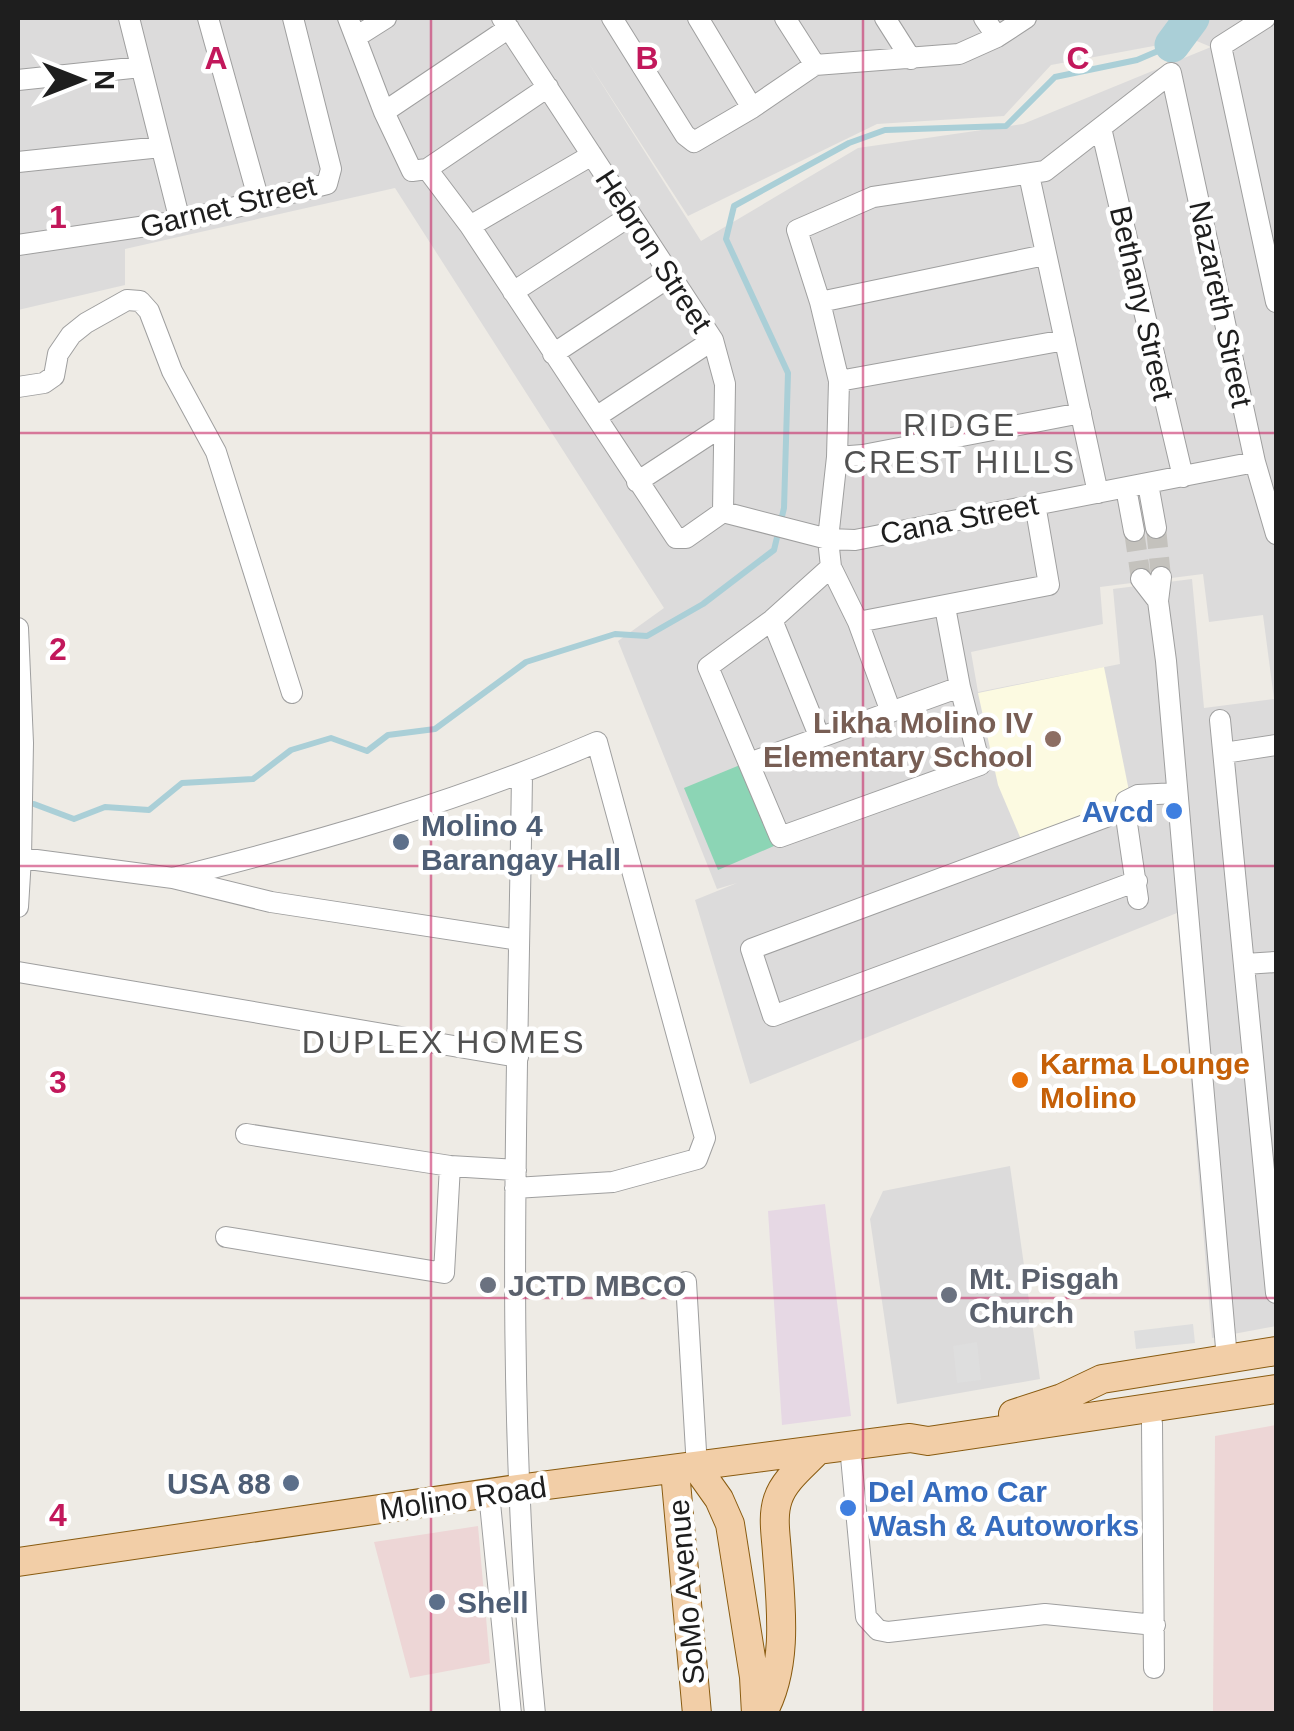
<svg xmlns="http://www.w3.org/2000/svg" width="1294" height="1731" viewBox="0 0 1294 1731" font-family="Arial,sans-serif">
	<rect width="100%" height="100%" fill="#eeebe5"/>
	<path fill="#dcdbdb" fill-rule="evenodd" d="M 18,18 L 1276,18 L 1276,1326 L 1212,1338 L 1177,913 L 750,1084 L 695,900 L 737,883 L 717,889 L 618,641 L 664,608 L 395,188 L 125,249 L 125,285 L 18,310 ZM 1173,31 L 1211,47 L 1023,124 L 858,148 L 701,241 L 588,62 L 688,216 L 877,124 L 1004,116 L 1051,65 L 1159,45 ZM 1203,574 L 1209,622 L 1263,615 L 1274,699 L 1204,708 L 1192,579 L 1113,589 L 1120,664 L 978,692 L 971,652 L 1103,624 L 1100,587 Z
		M 1010,1166 L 1040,1379 L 897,1404 L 870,1219 L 883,1191 Z"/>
	<path fill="#edd6d6" d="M 1276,1425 L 1276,1713 L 1213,1713 L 1215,1436 Z
		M 478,1526 L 490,1663 L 410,1678 L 374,1542 Z"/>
	<path fill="#e6d8e4" d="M 825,1204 L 851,1416 L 782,1425 L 768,1211 Z"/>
	<path fill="#fcfae1" d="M 1104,667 L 1129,791 L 1092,816 L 1023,844 L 998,785 L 978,693 Z"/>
	<path fill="#8cd5b5" d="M 740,765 L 774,846 L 718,870 L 684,788 Z"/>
	<path fill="#dedede" d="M 1193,1324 L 1195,1343 L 1136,1349 L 1134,1331 Z
		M 977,1342 L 981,1380 L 957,1383 L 953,1346 Z"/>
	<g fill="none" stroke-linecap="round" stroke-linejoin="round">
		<path stroke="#aacfd7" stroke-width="6" d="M 34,804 L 74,819 L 105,807 L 149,810 L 182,783 L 253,779 L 291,750 L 331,738 L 367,751 L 388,735 L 435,729 L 526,662 L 615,634 L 647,636 L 703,604 L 774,550 L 784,508 L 788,373 L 726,239 L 734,206 L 849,143 L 885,130 L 1006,126 L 1055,77 L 1137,60 L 1172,45"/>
		<path stroke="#aacfd7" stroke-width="35" d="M 1172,45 L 1192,18"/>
		<path stroke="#c4c2bd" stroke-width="20" stroke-dasharray="20 10" stroke-linecap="butt" d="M 1156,528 L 1161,577
			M 1134,531 L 1141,579"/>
		<g stroke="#9f9f9f" stroke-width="22">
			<path id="minor" d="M 129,18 L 180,221
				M 208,18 L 259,201
				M 348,18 L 384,112 L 412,171 L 427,169 L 548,87
				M 502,18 L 713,340 L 725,384 L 723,512
				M 612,18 L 685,135 L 694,142 L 752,108 L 815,65 L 959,54 L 997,37 L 1026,18
				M 698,18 L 752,108
				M 785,18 L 815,65
				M 885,18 L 911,59
				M 984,18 L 997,37
				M 1265,18 L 1221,46 L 1276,302
				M 356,37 L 386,18
				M 18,80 L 141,67
				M 384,112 L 509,28
				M 1101,128 L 1183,477
				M 18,162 L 161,147
				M 427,169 L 470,226 L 676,538 L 686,538 L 723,512
				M 1029,175 L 1098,493
				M 470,226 L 592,155
				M 18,245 L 180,221 L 327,184 L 331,169 L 293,18
				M 513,292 L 630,216
				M 820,302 L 1045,255
				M 553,354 L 671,276
				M 839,381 L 1065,340
				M 18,387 L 44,383 L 54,376 L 58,354 L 71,335 L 86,323 L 127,300 L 140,301 L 149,311 L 172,371 L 216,452 L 292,693
				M 596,417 L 713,340
				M 837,457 L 863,455 L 1081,413
				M 637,482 L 724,425
				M 1148,484 L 1156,528
				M 1126,488 L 1134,531
				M 723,512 L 828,539 L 855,540 L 1255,462
				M 831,567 L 772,620 L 708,667 L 780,837 L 980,765 L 960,687 L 945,607
				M 1161,577 L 1158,601 L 1166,661 L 1227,1359
				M 1141,579 L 1158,601
				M 772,620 L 820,738
				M 858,622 L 1049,585 L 1035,504
				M 18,628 L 23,743 L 21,858
				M 891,712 L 858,622 L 831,567 L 828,539 L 837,457 L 839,381 L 820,302 L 797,230 L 873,197 L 1045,171 L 1171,73 L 1255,462 L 1276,534
				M 1220,720 L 1276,1293
				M 1224,753 L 1276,745
				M 749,763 L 960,687
				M 522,774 C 518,1087 503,1402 535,1714
				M 1125,810 L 1138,899
				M 173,878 C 317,842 461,801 597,742 L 705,1138 L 697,1159 L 613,1182 L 515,1188
				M 1137,881 L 773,1016 L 751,949 L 1125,810 L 1126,801 L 1138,795 L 1177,793
				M 18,907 L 21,858 L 173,878 L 271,902 L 519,940
				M 1245,964 L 1276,962
				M 18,972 L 518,1057
				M 246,1134 L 450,1166 L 516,1170
				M 226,1237 L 444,1273 L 450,1166
				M 686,1282 L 697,1468
				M 1152,1423 L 1154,1668
				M 850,1446 L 866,1617 L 878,1630 L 888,1632 L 1045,1614 L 1155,1625
				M 489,1493 L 511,1714"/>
		</g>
		<g stroke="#895b10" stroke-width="30">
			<path id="major" d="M 1013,1414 L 1062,1398 L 1102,1379 L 1276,1351
				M 697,1468 L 719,1499 L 730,1524 L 754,1677 L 756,1714
				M 675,1471 L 697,1714
				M 18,1562 L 517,1489 L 910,1438 L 928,1441 L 1276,1389
				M 762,1714 C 789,1667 781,1605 777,1553 C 776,1536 772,1516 778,1499 C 784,1480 804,1465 817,1451"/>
		</g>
		<use href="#minor" stroke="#fff" stroke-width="20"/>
		<use href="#major" stroke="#f2cea7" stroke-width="28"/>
	</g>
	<path fill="none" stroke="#c2185b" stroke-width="2.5" stroke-opacity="0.55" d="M 431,18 L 431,1714M 863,18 L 863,1714M 18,433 L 1276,433M 18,866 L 1276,866M 18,1298 L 1276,1298"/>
	<circle fill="#8d6e63" stroke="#fff" stroke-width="4" cx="1053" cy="739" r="10"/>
	<g fill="#3f7fe0" stroke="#fff" stroke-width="4">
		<circle cx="1174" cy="811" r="10"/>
		<circle cx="848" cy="1508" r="10"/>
	</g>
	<g fill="#5c6f8a" stroke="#fff" stroke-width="4">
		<circle cx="401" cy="842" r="10"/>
		<circle cx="291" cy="1483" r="10"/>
		<circle cx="437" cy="1602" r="10"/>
	</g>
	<circle fill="#e8710a" stroke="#fff" stroke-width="4" cx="1020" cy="1080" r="10"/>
	<g fill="#6b7280" stroke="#fff" stroke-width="4">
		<circle cx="488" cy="1285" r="10"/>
		<circle cx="949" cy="1295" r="10"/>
	</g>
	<g text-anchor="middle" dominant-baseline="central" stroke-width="9" stroke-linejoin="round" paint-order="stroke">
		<g font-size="30" fill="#1e1e1e" stroke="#fff">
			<text transform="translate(228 206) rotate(-14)">Garnet Street</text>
			<text transform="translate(654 251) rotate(57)">Hebron Street</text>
			<text transform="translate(1142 303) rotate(77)">Bethany Street</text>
			<text transform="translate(1221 304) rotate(78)">Nazareth Street</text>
			<text transform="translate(959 519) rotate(-11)">Cana Street</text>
			<text transform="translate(463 1498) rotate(-8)">Molino Road</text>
			<text transform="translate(686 1592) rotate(-95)">SoMo Avenue</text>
		</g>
		<g font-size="30" font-weight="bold" fill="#785e54" stroke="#fff" text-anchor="end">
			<text x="1033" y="722">Likha Molino IV<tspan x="1033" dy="34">Elementary School</tspan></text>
		</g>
		<g font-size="30" font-weight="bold" fill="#366cbe" stroke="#fff" text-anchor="end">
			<text x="1154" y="811">Avcd</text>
			<text x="868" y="1491" text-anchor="start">Del Amo Car<tspan x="868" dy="34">Wash &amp; Autoworks</tspan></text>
		</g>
		<g font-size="30" font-weight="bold" fill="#4e5e75" stroke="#fff" text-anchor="start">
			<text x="421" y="825">Molino 4<tspan x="421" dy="34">Barangay Hall</tspan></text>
			<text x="271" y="1483" text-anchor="end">USA 88</text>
			<text x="457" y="1602">Shell</text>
		</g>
		<g font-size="30" font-weight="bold" fill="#c56008" stroke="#fff" text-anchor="start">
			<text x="1040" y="1063">Karma Lounge<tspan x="1040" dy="34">Molino</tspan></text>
		</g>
		<g font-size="30" font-weight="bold" fill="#5b616d" stroke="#fff" text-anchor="start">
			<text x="969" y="1278">Mt. Pisgah<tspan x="969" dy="34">Church</tspan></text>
			<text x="508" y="1285">JCTD MBCO</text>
		</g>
		<g font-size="32" letter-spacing="2.5" fill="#515151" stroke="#fff">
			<text x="960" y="425">RIDGE<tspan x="960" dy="37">CREST HILLS</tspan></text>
			<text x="444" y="1042">DUPLEX HOMES</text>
		</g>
	</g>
	<g font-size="32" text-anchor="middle" font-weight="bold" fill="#c2185b" stroke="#fff" stroke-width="9" stroke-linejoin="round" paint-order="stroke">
		<text x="216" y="69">A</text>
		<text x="647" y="69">B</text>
		<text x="1078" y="69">C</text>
		<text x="58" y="228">1</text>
		<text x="58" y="660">2</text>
		<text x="58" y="1093">3</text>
		<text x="58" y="1526">4</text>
	</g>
	<rect width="1294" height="1731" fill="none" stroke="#1e1e1e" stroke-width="40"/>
	<g transform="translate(80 80) rotate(90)" stroke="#ffffff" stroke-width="8" paint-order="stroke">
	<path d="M0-8L18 38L0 25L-18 38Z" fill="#1e1e1e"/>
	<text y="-15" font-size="28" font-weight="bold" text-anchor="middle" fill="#1e1e1e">N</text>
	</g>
</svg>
